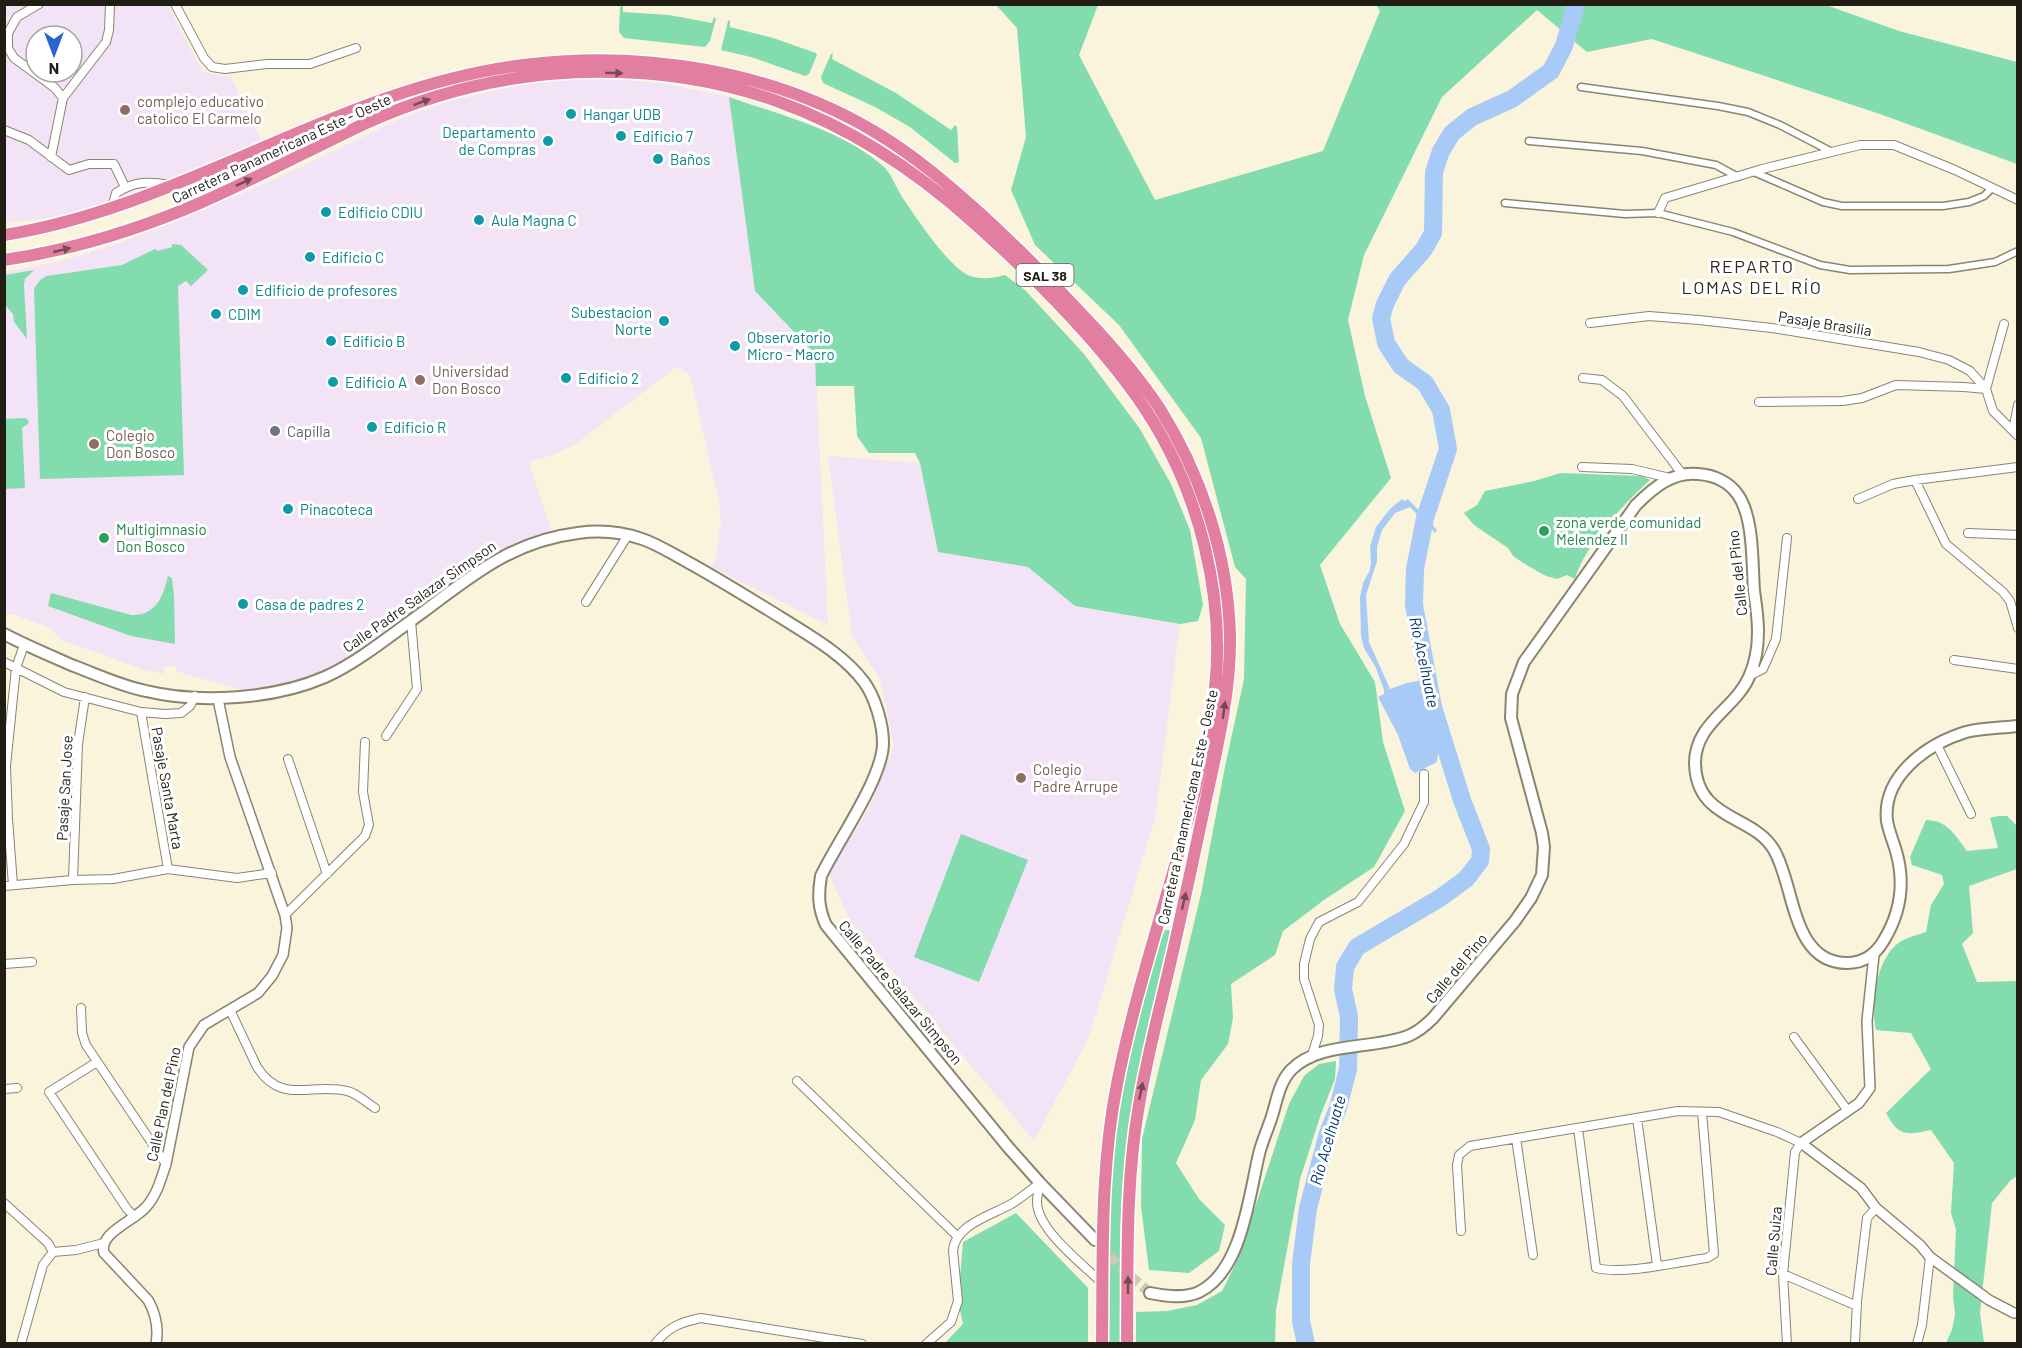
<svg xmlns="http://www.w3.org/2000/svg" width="2022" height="1348" viewBox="0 0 2022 1348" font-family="Barlow,sans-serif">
	<rect width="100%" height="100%" fill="#f9f4db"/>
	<path fill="#f2e3f6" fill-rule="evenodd" d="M 5,5 L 168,5 L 198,64 L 205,73 L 231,77 L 262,142 L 173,181 L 99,206 L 53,217 L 5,223 ZM 36,36 L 72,36 L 72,72 L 36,72 Z
		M 587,77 L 661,83 L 729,97 L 755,291 L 815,354 L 828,625 L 711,567 L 716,557 L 719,536 L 721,521 L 719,502 L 690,375 L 680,368 L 675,368 L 574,445 L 553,455 L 529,462 L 551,531 L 425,604 L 335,668 L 290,685 L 248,692 L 176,671 L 176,666 L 163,666 L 164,674 L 142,669 L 62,640 L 50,628 L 13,614 L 5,614 L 5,272 L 62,261 L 114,245 L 171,223 L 278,178 L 404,117 L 454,100 L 506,88 L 551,80 Z
		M 828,456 L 920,463 L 938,552 L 1028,567 L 1076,606 L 1180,624 L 1156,814 L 1089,1037 L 1034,1141 L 851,922 L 828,873 L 868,810 L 894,746 L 880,679 L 852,636 Z"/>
	<path fill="#82dcae" d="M 996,5 L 1098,5 L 1079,55 L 1155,200 L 1323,151 L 1380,11 L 1376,5 L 1826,5 L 1899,31 L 2017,62 L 2017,164 L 1880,114 L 1652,39 L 1587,52 L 1537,10 L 1442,97 L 1364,255 L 1348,320 L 1365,396 L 1391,478 L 1320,565 L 1340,624 L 1375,682 L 1383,742 L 1405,811 L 1374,867 L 1324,900 L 1283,931 L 1275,955 L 1231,984 L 1233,1018 L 1228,1044 L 1201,1080 L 1195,1120 L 1176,1163 L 1199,1199 L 1225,1225 L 1219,1251 L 1189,1273 L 1149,1270 L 1141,1206 L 1142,1139 L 1201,894 L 1225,767 L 1244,679 L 1246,579 L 1235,567 L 1201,438 L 1119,325 L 1035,245 L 1011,190 L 1026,137 L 1017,28 Z
		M 623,6 L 623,12 L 669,15 L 712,23 L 714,17 L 716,19 L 710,41 L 705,47 L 624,38 L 619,32 L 620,7 Z
		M 730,20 L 730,27 L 773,38 L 816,53 L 817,55 L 809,74 L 805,76 L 751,57 L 721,50 L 728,21 Z
		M 833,53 L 832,59 L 896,93 L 951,130 L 955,125 L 957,127 L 959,162 L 955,163 L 910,127 L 875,107 L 823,83 L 821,77 L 831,54 Z
		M 729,97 C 780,115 842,130 883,166 C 891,173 896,187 902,197 C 915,216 949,268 970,276 C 983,280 993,278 1005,275 L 1025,290 L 1084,354 L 1140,429 L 1171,484 L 1190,530 L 1203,605 L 1198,621 L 1180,624 L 1075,606 L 1028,567 L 938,552 L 920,463 L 915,453 L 869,453 L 857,436 L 854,386 L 816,386 L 815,354 L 755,291 Z
		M 172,244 L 181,245 L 208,270 L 191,286 L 186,281 L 178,286 L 184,475 L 40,479 L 34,290 C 37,283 40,279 47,276 L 122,265 L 155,249 L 158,251 L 172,247 Z
		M 34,270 L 25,279 L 24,284 L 27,339 L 14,322 L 13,314 L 5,305 L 5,275 Z
		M 25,418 L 28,420 L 29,423 L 22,428 L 25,488 L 5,489 L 5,419 Z
		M 1561,473 L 1642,476 L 1650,480 C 1623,505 1586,543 1575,579 L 1567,575 L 1557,579 L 1546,576 L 1528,566 L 1513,556 L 1508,548 L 1474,525 L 1464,513 L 1477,505 L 1485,491 L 1534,481 Z
		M 168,576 L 172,578 L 174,597 L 175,644 L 131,636 L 48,606 L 51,593 L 131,615 C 156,616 163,597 168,576 Z
		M 1998,816 L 2007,816 L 2017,826 L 2017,869 L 1969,886 L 1973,933 L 1962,944 L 1977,982 L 2017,981 L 2017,1176 L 2010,1181 L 1992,1203 L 1980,1313 L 1984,1343 L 1946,1343 L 1952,1330 L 1955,1314 L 1953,1297 L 1956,1229 L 1951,1213 L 1954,1163 L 1931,1130 C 1906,1135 1899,1137 1886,1113 L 1931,1069 L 1911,1033 L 1876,1030 C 1870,1004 1876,958 1900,942 C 1908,937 1918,935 1926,932 L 1931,905 L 1944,884 L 1942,875 L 1912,865 L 1910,857 L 1926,820 C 1947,820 1955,835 1967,851 L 1998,848 L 1990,818 Z
		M 961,834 L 1028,860 L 979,982 L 914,957 Z
		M 1165,930 L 1169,930 L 1171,934 C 1155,1009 1134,1085 1125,1162 C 1118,1221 1120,1283 1120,1343 L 1107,1344 C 1107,1272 1105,1200 1115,1129 C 1123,1064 1144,1000 1161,937 Z
		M 1336,1061 L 1335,1079 L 1321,1114 L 1300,1179 L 1276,1310 L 1275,1343 L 1136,1343 L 1136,1312 L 1167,1311 L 1197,1305 L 1222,1291 L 1238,1259 L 1289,1104 L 1304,1076 L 1319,1064 Z
		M 1016,1213 L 1088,1288 L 1088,1343 L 944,1344 L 963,1324 L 958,1301 L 963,1242 Z"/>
	<path fill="#a8caf7" d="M 1402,499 L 1405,501 L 1408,499 L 1437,530 L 1435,533 L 1410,507 L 1395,513 L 1382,530 L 1377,547 L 1377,561 L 1366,595 L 1369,642 L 1390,689 L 1407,683 L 1423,680 C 1425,701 1438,721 1439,742 C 1439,749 1437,756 1437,762 L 1415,773 L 1410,769 L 1398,735 L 1378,697 L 1384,694 L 1384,690 L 1376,668 L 1364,648 L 1361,636 L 1360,597 L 1363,583 L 1370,570 L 1371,562 L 1370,547 L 1376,527 L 1390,509 Z"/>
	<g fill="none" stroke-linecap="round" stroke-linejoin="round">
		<path stroke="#a8caf7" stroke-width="18" d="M 1306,1344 L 1301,1321 L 1301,1264 L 1308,1208 L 1328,1133 L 1338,1108 L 1348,1069 L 1349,1017 L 1343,989 L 1345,967 L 1357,947 L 1440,898 L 1466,879 L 1480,861 L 1481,849 L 1462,800 L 1433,707 L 1414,605 L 1415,569 L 1425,518 L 1448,449 L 1441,410 L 1425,383 L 1401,366 L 1386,343 L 1381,318 L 1385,304 L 1397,280 L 1424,249 L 1433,233 L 1434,172 L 1441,151 L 1452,133 L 1472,117 L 1512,99 L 1551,71 L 1564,46 L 1576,4"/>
		<path stroke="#cdc9b3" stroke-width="10" stroke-dasharray="10 5" stroke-linecap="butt" d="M 1099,1245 L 1118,1265 L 1150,1293"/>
		<g stroke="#8a856f" stroke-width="9">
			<path id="pedestrian" d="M 1581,87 L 1718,106 L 1748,112 L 1780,125 L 1832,152
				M 1529,141 L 1642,151 L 1716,165 L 1738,177
				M 1754,172 L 1823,202 L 1842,206 L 1943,206 L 1969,202 L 1984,196 L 1992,188
				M 1505,203 L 1625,214 L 1658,213 L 1733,232 L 1820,265 L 1850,270 L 1949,269 L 1995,262 L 2018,251"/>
		</g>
		<g stroke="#8a856f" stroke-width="10">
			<path id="minor" d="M 39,4 L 17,17 L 8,33 L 8,48 L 14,58 L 55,88 L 63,98
				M 175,4 L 204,58 L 212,67 L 225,69 L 267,64 L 310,64 L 356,48
				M 4,130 L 29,140 L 69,170 L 89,164 L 114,164 L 125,187
				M 51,157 L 63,98 L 106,42 L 109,30 L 110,4
				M 112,208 L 116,193 C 135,181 148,181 169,185
				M 1658,213 L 1665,198 L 1762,169 L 1860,145 L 1894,145 L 1955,170 L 2018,200
				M 1590,323 L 1649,316 L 1699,320 L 1772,328 L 1919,352 L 1949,360 L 1970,371 L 1986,389 L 1993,411 L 2018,436
				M 1583,378 L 1602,380 L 1623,396 L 1683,475
				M 1759,402 L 1843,401 L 1862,398 L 1896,385 L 1964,387 L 1986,389 L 2004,324
				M 2013,430 L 2018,405
				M 1582,467 L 1632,469 L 1670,478
				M 1915,480 L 1946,544 L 2003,592 L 2010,601 L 2018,628
				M 1858,499 L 1893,484 L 1915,480 L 2018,467
				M 1968,533 L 2018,535
				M 586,602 L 628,535
				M 1954,660 L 2018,669
				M 4,662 L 64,692 L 141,712 L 165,714 L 181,713 L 190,706 L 195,696
				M 1749,676 L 1763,669 L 1776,639 L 1787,538
				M 141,712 L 168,869
				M 386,736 L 417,689 L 411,621
				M 1937,745 L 1971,814
				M 288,759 L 327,874
				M 73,880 L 78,744 L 85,697
				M 13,885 L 8,819 L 6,766 L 16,668 L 24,645
				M 4,886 L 73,880 L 113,879 L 168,869 L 237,878 L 272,873
				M 285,915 L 365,836 L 369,825 L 363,792 L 365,742
				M 4,964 L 32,962
				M 81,1008 L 82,1033 L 86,1045 L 166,1164
				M 230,1010 L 257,1067 C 282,1106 312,1082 347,1091 C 357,1093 367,1103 375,1108
				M 1794,1037 L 1848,1111
				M 1311,1058 L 1318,1036 L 1319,1025 L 1304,979 L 1304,964 L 1310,939 L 1319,922 L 1358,902 L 1404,844 L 1424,802 L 1424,774
				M 97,1062 L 49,1092 L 127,1209 L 135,1217
				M 797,1081 L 957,1236
				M 4,1089 L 17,1088
				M 1637,1118 L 1657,1265
				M 1578,1128 L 1596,1268 C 1625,1275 1677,1262 1707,1258 L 1714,1254 L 1702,1112
				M 1516,1138 L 1533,1255
				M 1040,1183 C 1039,1189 1037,1196 1037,1202 C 1037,1230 1084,1265 1103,1284
				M 4,1203 L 48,1243 L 53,1252
				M 1461,1231 L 1457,1165 L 1459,1155 L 1470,1146 L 1678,1111 L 1719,1112 L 1777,1132 L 1801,1143 L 1795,1152 L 1783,1274 L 1787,1344
				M 1783,1274 L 1857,1306
				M 21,1344 L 43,1265 L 53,1252 L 76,1250 L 104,1243
				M 655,1344 C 668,1327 681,1322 701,1318 L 862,1344
				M 926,1344 L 951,1322 L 958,1301 L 953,1251 C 955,1224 993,1215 1013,1203 C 1022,1197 1031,1190 1040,1183
				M 1855,1344 L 1857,1301 L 1867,1218 L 1876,1208
				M 1917,1344 L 1922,1325 L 1930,1257"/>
		</g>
		<g stroke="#8a856f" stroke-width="12">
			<path id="tertiary" d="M 1874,955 L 1867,1021 L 1870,1088 L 1859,1103 L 1801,1143 L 1861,1188 L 1876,1208 L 1920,1245 L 1930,1257 L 1989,1300 L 2014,1313 L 2018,1313
				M 156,1344 C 159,1327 156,1314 148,1300 L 104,1253 C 98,1233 134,1221 146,1207 C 157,1195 161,1179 166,1164 L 189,1047 L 204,1025 L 258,993 L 272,976 L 283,955 L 287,928 L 285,915 L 230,757 L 218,699"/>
		</g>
		<g stroke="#8a856f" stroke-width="14">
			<path id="secondary" d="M 4,634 C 27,646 51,656 74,666 C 98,675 121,686 146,691 C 200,704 275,699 325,677 C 357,663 395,632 423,612 C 474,574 513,541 578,533 C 600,530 622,532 642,539 C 657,544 671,553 684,560 C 717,578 749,598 780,617 C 810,636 843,654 864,682 C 875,697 883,724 883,743 C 883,778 837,842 821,876 C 818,894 818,908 826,925 L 1008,1147 L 1040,1183 L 1095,1240
				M 1150,1293 C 1165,1296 1184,1299 1199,1292 C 1242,1271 1249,1196 1259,1154 C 1262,1141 1268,1129 1272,1116 C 1277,1100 1279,1083 1291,1070 C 1319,1041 1372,1050 1408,1036 C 1418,1032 1426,1025 1433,1018 L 1515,921 L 1531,898 L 1542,875 L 1544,847 L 1542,833 L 1511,718 L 1512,694 L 1524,662 L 1636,505 C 1653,488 1673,471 1698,474 C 1714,475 1729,482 1738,495 C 1754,518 1752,563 1754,591 C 1756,604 1758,618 1758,632 C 1758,646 1755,664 1749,677 C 1735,709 1695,723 1695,763 C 1696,821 1753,814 1774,850 C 1795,885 1791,963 1847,963 C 1864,963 1876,954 1884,940 C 1901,912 1905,882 1896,851 C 1893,841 1889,832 1887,821 C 1882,776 1927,744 1966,732 C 1982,728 2001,728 2018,726"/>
		</g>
		<g stroke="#fff" stroke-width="15">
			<path id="trunk" d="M 4,235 C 186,206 341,87 523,65 C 642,50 771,70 875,132 C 915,156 949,185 983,216 C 1022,252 1060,290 1096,329 C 1119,354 1141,380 1160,409 C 1202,476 1228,556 1230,635 C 1231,692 1217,748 1205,804 C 1194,856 1183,908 1171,960 C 1160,1008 1147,1056 1139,1105 C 1125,1184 1128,1264 1127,1344
				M 4,260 C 72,250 137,230 200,203 C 255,179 309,150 364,124 C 421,98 486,80 549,74 C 717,60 851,112 974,223 C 1030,273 1094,337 1137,397 C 1199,485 1230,602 1212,710 C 1191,837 1142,957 1117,1084 C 1100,1170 1103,1256 1102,1344"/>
		</g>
		<use href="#pedestrian" stroke="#fff" stroke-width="6"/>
		<use href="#minor" stroke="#fff" stroke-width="8"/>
		<use href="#tertiary" stroke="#fff" stroke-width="9"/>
		<use href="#secondary" stroke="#fff" stroke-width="10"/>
		<use href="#trunk" stroke="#e27ea0" stroke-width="12"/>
	</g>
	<defs><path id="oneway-solid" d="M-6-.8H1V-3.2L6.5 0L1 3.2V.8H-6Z" transform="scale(1.5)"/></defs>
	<g fill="#774953">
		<use href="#oneway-solid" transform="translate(614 73) rotate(1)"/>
		<use href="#oneway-solid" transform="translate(422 102) rotate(-20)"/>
		<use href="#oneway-solid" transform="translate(244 182) rotate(-25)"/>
		<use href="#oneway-solid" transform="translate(62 250) rotate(-13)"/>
		<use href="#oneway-solid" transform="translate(1224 710) rotate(-82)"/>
		<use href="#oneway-solid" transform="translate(1184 901) rotate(-77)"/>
		<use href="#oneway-solid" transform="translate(1141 1091) rotate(-78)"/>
		<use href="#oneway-solid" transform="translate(1128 1285) rotate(-90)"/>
	</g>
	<g fill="#8d6e63" stroke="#fff" stroke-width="2">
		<circle cx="125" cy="110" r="6"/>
		<circle cx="420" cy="380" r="6"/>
		<circle cx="94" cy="444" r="6"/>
		<circle cx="1021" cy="778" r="6"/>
	</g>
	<g fill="#0f9aa8" stroke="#fff" stroke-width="2">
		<circle cx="571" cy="114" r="6"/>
		<circle cx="621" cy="136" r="6"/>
		<circle cx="548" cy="141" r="6"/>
		<circle cx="658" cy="159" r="6"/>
		<circle cx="326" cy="212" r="6"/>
		<circle cx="479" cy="220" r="6"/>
		<circle cx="310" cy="257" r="6"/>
		<circle cx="243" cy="290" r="6"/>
		<circle cx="216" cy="314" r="6"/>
		<circle cx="664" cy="321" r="6"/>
		<circle cx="331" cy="341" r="6"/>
		<circle cx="735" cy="346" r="6"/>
		<circle cx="566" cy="378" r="6"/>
		<circle cx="333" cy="382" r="6"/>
		<circle cx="372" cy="427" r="6"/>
		<circle cx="288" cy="509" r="6"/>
		<circle cx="243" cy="604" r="6"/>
	</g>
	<circle fill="#6b7280" stroke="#fff" stroke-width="2" cx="275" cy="431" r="6"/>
	<g fill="#2e9e5b" stroke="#fff" stroke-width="2">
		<circle cx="1544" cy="531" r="6"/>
		<circle cx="104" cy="538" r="6"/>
	</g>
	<g text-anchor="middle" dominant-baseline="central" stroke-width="6" stroke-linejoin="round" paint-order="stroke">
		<rect fill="#fff" stroke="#62615a" stroke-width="1.5" x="1016.5" y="264" width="57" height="22" rx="4.5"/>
		<g font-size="14" font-weight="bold" fill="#1f1d14">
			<text x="1045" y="275">SAL 38</text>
		</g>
		<g font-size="15" fill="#785e54" stroke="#fff" text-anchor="start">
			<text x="137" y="101">complejo educativo<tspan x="137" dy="17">catolico El Carmelo</tspan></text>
			<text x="432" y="371">Universidad<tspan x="432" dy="17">Don Bosco</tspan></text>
			<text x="106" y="435">Colegio<tspan x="106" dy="17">Don Bosco</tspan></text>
			<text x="1033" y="769">Colegio<tspan x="1033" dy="17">Padre Arrupe</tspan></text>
		</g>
		<g font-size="15" fill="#0d838f" stroke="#fff" text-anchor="start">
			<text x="583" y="114">Hangar UDB</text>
			<text x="536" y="132" text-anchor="end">Departamento<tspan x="536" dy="17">de Compras</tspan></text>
			<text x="633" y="136">Edificio 7</text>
			<text x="670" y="159">Baños</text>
			<text x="338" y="212">Edificio CDIU</text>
			<text x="491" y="220">Aula Magna C</text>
			<text x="322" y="257">Edificio C</text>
			<text x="255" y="290">Edificio de profesores</text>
			<text x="652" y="312" text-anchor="end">Subestacion<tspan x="652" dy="17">Norte</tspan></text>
			<text x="228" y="314">CDIM</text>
			<text x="747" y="337">Observatorio<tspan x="747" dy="17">Micro - Macro</tspan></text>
			<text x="343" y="341">Edificio B</text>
			<text x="578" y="378">Edificio 2</text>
			<text x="345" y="382">Edificio A</text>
			<text x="384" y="427">Edificio R</text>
			<text x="300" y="509">Pinacoteca</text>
			<text x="255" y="604">Casa de padres 2</text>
		</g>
		<g font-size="15" fill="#1f1d14" stroke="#fff">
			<text transform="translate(281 148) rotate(-25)">Carretera Panamericana Este - Oeste</text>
			<text transform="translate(1825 323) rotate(9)">Pasaje Brasilia</text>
			<text transform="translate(1737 573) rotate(-96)">Calle del Pino</text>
			<text transform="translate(419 596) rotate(-35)">Calle Padre Salazar Simpson</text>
			<text transform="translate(64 788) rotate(-87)">Pasaje San Jose</text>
			<text transform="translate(168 788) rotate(80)">Pasaje Santa Marta</text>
			<text transform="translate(1187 807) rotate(-78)">Carretera Panamericana Este - Oeste</text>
			<text transform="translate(1456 968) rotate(-50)">Calle del Pino</text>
			<text transform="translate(901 992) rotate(50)">Calle Padre Salazar Simpson</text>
			<text transform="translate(163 1104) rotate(-78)">Calle Plan del Pino</text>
			<text transform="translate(1773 1241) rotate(-85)">Calle Suiza</text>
		</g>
		<g font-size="15" fill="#5b616d" stroke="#fff" text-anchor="start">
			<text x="287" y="431">Capilla</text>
		</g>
		<g font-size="15" fill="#27864d" stroke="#fff" text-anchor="start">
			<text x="1556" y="522">zona verde comunidad<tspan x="1556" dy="17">Melendez II</tspan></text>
			<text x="116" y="529">Multigimnasio<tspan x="116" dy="17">Don Bosco</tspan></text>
		</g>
		<g font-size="16" font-style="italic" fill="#003676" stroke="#fff">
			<text transform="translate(1425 662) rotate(78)">Río Acelhuate</text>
			<text transform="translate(1327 1140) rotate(-74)">Río Acelhuate</text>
		</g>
		<g font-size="18" letter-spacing="1.5" fill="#2f2a17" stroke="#fff">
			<text x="1752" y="266">REPARTO<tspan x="1752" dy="21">LOMAS DEL RÍO</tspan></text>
		</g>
	</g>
	<rect width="2022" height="1348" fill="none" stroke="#1f1d14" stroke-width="12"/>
	<g transform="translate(54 54) rotate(180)"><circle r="28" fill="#ffffff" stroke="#a5a5a1" stroke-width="1.5"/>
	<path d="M0-4.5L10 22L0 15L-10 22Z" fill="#2a64d1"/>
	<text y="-9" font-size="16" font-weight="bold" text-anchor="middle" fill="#1f1d14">N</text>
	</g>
</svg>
